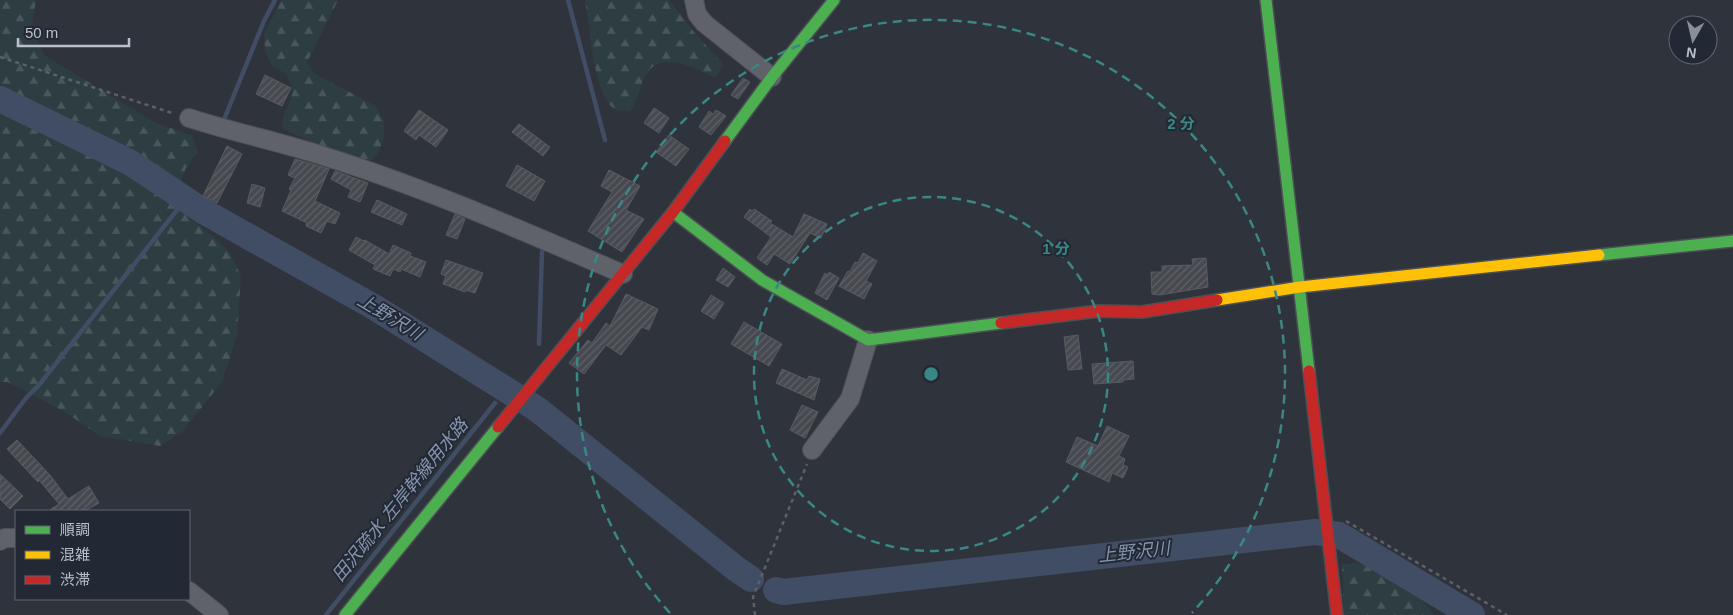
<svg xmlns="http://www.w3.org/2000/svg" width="1733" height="615" viewBox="0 0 1733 615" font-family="Arial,'Noto Sans JP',sans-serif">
	<defs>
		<pattern id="forest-firs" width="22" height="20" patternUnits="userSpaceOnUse" patternTransform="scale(1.25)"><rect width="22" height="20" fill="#2d3d41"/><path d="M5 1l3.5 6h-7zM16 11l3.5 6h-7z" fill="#49575b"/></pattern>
		<pattern id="building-hatch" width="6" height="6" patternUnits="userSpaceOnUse" patternTransform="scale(1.25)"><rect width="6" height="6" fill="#46494f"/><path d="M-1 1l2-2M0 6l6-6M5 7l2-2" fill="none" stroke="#5f6167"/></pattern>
	</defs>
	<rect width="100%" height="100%" fill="#2f333b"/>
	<path fill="url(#forest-firs)" d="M 0,0 L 36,0 L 32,26 L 44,55 L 156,123 L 192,135 L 198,152 L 186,168 L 172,204 L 215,238 L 230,253 L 241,276 L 237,335 L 222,382 L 182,432 L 160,446 L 100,436 L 65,412 L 8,382 L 0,382 Z
		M 282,0 L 338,0 L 307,62 L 315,74 L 376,106 L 384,122 L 384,138 L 378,153 L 372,160 L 358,161 L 284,130 C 277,114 294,105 292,89 C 291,84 289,79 286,74 L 271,65 L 265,50 L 264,34 Z
		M 585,0 L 669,0 L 694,32 L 724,65 L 715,78 C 697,69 663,50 647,73 C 639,85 640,99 630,111 C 622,111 613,110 608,103 C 594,85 589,25 585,0 Z
		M 1356,563 L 1378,569 L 1413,590 L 1435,615 L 1344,615 L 1342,564 Z"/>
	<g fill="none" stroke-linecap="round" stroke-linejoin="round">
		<path stroke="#414d65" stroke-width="4.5" d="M 568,0 L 605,140
			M 223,122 L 264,21 L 275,0
			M 539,344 L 542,251
			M 0,433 L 26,398 L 39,385 L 177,210
			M 326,615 L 495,403"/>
		<path stroke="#414d65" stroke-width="26" d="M 0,99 L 131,163 L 203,211 L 374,307 L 537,409 L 735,568 L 751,579
			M 776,590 L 783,592 L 1315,532 L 1339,535 L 1472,615"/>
	</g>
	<path fill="url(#building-hatch)" stroke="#575b62" d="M 265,75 L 291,88 L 282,106 L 256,94 Z
		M 743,78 L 750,82 L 738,99 L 731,95 Z
		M 654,108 L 669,118 L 659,133 L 644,123 Z
		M 419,110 L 448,130 L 436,147 L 419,135 L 416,140 L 404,131 Z
		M 716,110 L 726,116 L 711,135 L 699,127 L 709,111 L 713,114 Z
		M 519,124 L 550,147 L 543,156 L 512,132 Z
		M 669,135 L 689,149 L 676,166 L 656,152 Z
		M 227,146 L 242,154 L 217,203 L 203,196 Z
		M 295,159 L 329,169 L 315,201 L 340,213 L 335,224 L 327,221 L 321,233 L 306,226 L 307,223 L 282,211 L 291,190 L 289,189 L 295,178 L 288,175 Z
		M 517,165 L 545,181 L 534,201 L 506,186 Z
		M 609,170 L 640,186 L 626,210 L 644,219 L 622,252 L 588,231 L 612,192 L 601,186 Z
		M 335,171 L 368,183 L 360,202 L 348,197 L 351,190 L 331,179 Z
		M 252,184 L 265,188 L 260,207 L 247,203 Z
		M 377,200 L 407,214 L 402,225 L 371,212 Z
		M 750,209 L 752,211 L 754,209 L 772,221 L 770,223 L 793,237 L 804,214 L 827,224 L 821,238 L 810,233 L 790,264 L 774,254 L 767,265 L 757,258 L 771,237 L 744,217 Z
		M 455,214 L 465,219 L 457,239 L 446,235 Z
		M 356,237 L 364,241 L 365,240 L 389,254 L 393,245 L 411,253 L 410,256 L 426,262 L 420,277 L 401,269 L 400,272 L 393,269 L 390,276 L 373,269 L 375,265 L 349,250 Z
		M 863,253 L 877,261 L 866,281 L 872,284 L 864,299 L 839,286 L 848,271 L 850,272 L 855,262 L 858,263 Z
		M 1206,258 L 1208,287 L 1160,295 L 1152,294 L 1151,272 L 1162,272 L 1162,266 L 1193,265 L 1192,259 Z
		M 446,260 L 483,273 L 475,293 L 466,290 L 465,292 L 443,284 L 446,276 L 441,274 Z
		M 723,268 L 735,277 L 728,287 L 716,280 Z
		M 829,272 L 839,278 L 827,300 L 815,293 L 825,273 L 828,275 Z
		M 626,294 L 658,309 L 649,330 L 642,327 L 621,355 L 606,345 L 584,374 L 569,363 L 588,340 L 592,343 L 606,323 L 610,326 Z
		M 711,295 L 724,303 L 714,319 L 701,311 Z
		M 744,322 L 782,344 L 769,366 L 731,344 Z
		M 1078,335 L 1082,369 L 1068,370 L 1064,337 Z
		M 1133,361 L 1134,379 L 1123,380 L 1123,382 L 1094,384 L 1092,364 Z
		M 782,369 L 807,380 L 809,376 L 820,379 L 814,400 L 776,383 Z
		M 802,405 L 818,412 L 805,438 L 790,430 Z
		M 1107,426 L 1129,436 L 1119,456 L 1125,459 L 1123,465 L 1128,467 L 1123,478 L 1112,473 L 1109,482 L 1066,462 L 1077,437 L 1098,446 Z
		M 17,440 L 50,475 L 68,499 L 89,486 L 99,503 L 85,511 L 48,511 L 59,504 L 39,480 L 38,482 L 7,449 Z
		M 0,474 L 23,496 L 10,509 L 0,499 Z"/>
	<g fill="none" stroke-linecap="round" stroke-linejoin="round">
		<g stroke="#4c4f55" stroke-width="20">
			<path id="street" d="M 694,0 L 697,14 L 704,23 L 772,77
				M 189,118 C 232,132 277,141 320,155 C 424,187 523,231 623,274
				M 812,450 L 850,399 L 868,340
				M 0,541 L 5,538 L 16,538
				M 189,591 L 219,615"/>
		</g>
		<g stroke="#4c4f55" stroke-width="14">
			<path id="fast" d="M 1266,0 L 1309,371
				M 725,141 L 772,77 L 834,0
				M 673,212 L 762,280 L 868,340 L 1001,323
				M 1599,255 L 1733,241
				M 345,615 L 498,427"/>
		</g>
		<g stroke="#4c4f55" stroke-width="14">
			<path id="slow" d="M 1217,300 L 1300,287 L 1599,255"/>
		</g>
		<g stroke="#4c4f55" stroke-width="14">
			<path id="jam" d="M 1001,323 L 1099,311 L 1142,312 L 1217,300
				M 1309,371 L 1337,615
				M 498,427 L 673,212 L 725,141"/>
		</g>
		<path stroke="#5d6166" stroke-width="2.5" stroke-dasharray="4 4" stroke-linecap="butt" d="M 0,57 L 175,114
			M 1346,521 L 1507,615
			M 755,615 L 753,597 L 807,464"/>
		<use href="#street" stroke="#5f6268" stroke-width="18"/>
		<use href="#fast" stroke="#4caf50" stroke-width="11"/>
		<use href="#slow" stroke="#ffc107" stroke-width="11"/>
		<use href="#jam" stroke="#c62828" stroke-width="11"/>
	</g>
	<g fill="none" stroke="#3a8885" stroke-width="2.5" stroke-dasharray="9 6">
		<circle cx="931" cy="374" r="177"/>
		<path d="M670 613A354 354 0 1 1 1192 613"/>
	</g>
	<g text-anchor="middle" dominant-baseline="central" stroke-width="4" stroke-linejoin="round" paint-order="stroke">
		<g font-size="18" font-style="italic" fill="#8694ae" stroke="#222935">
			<text transform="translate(390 317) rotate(31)">上野沢川</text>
			<text transform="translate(400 500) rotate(-51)">田沢疏水 左岸幹線用水路</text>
			<text transform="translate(1134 552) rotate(-6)">上野沢川</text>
		</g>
	</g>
	<circle cx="931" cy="374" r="8" fill="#3a8885" stroke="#222935" stroke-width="2.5"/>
	<g font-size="15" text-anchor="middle" font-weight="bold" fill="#3a8885" stroke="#222935" stroke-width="4" stroke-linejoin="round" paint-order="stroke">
		<text x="1181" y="129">2 分</text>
		<text x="1056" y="254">1 分</text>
	</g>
	<rect x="15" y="510" width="175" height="90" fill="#222935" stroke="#5f6571"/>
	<rect x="25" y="526" width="25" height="8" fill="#4caf50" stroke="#5f6571"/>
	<text x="60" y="535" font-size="15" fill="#bac0ca">順調</text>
	<rect x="25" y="551" width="25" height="8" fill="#ffc107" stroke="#5f6571"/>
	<text x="60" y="560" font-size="15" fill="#bac0ca">混雑</text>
	<rect x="25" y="576" width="25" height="8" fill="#c62828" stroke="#5f6571"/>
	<text x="60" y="585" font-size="15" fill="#bac0ca">渋滞</text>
	<g transform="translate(1693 40) rotate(188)"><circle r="24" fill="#222935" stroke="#5f6571"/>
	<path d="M0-4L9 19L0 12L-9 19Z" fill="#898f98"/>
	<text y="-8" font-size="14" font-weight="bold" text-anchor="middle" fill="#bac0ca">N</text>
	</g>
	<path d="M18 38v8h111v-8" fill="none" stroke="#bac0ca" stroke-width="2.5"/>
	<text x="25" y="38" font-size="15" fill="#bac0ca" stroke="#222935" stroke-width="4" paint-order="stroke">50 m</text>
</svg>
